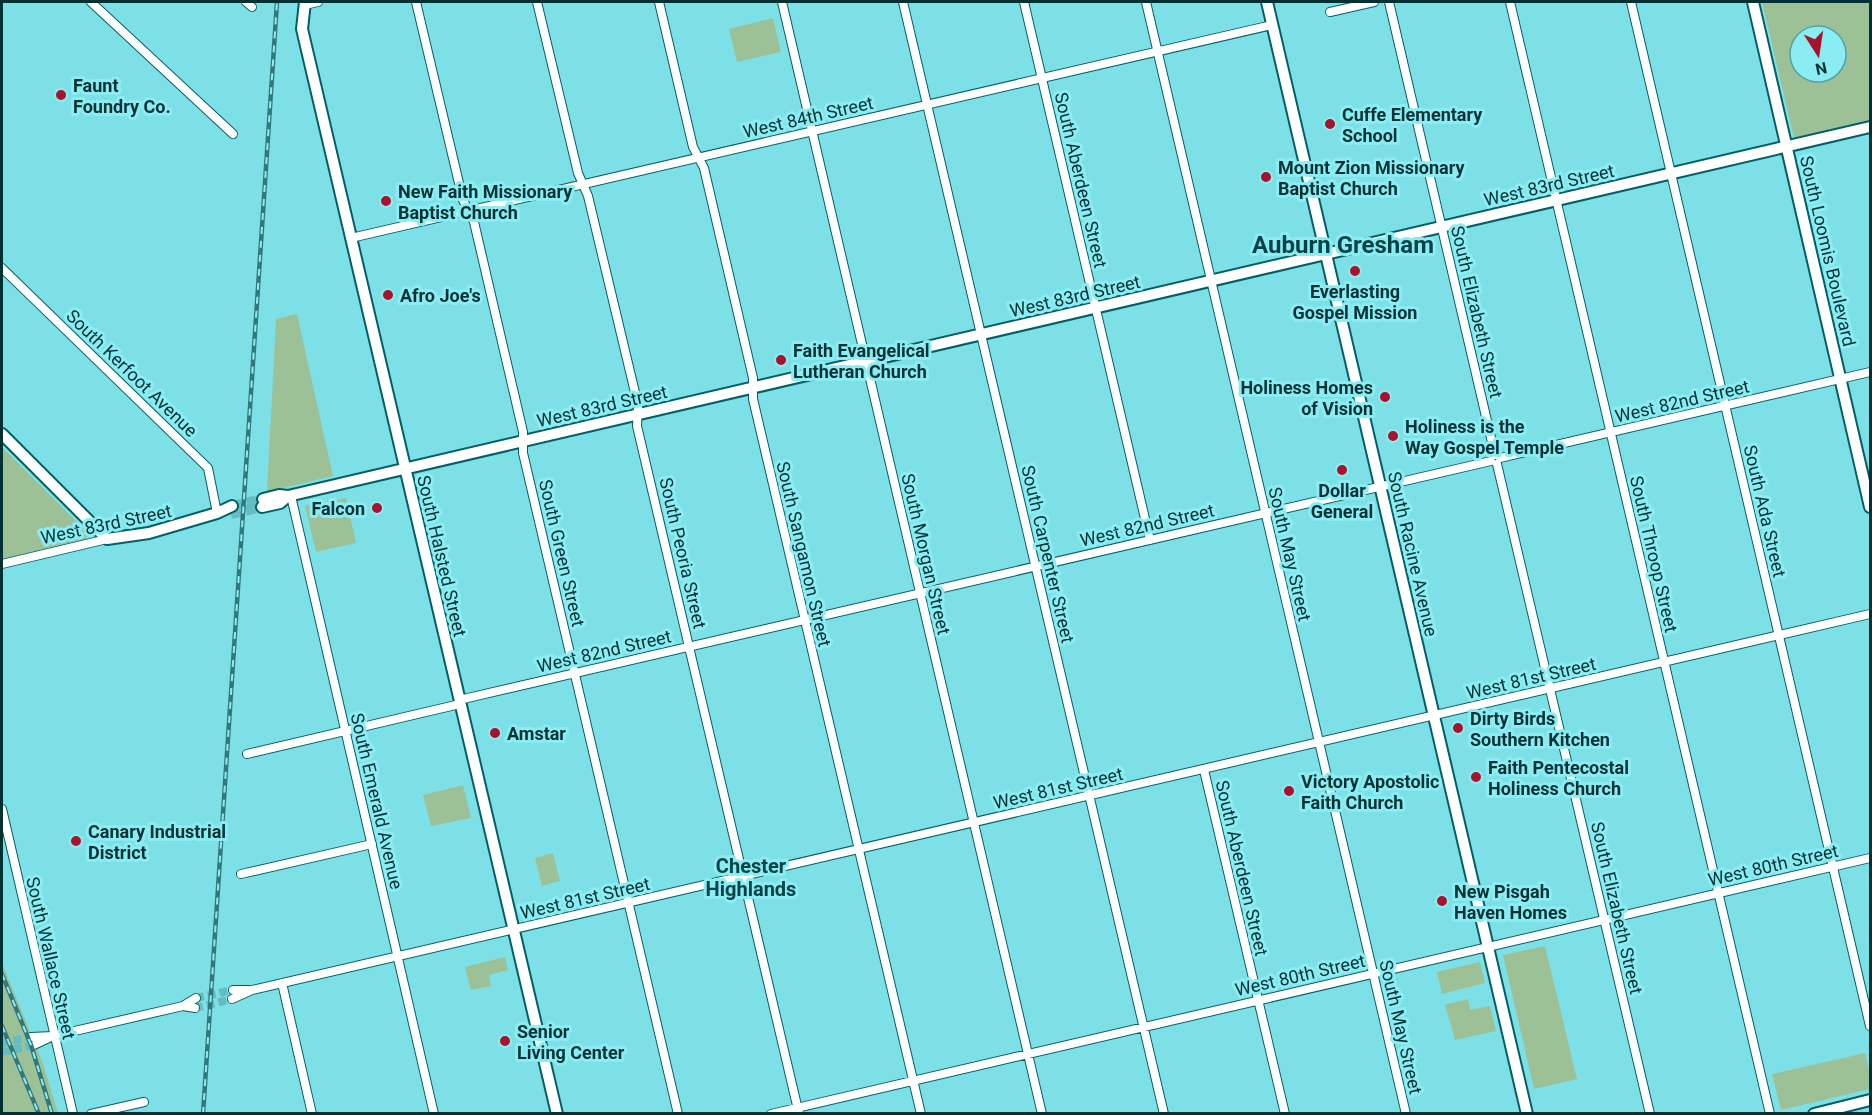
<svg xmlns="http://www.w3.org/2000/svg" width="1872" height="1115" viewBox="0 0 1872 1115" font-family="Roboto,sans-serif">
	<rect width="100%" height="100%" fill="#7de0e6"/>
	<path fill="#9dc196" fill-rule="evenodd" d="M 1762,2 L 1870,2 L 1870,120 L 1794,138 ZM 1800,36 L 1836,36 L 1836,72 L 1800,72 Z
		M 773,18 L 781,52 L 737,62 L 729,29 Z
		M 297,314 L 333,476 L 267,492 L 276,319 Z
		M 2,447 L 88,533 L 85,539 L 2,559 Z
		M 346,498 L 356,543 L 316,552 L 305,506 Z
		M 463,785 L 471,818 L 431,826 L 423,795 Z
		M 553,853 L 560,881 L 542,886 L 535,858 Z
		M 1545,946 L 1577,1079 L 1534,1089 L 1503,955 Z
		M 505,957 L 508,970 L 489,975 L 491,986 L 471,990 L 465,967 Z
		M 1480,962 L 1485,983 L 1442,994 L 1437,972 Z
		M 2,963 L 42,1061 L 58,1113 L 2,1113 Z
		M 1468,999 L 1470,1010 L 1490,1006 L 1496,1031 L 1455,1040 L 1445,1005 Z
		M 1865,1053 L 1870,1073 L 1870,1089 L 1781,1110 L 1772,1074 Z"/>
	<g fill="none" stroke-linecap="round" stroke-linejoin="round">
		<path stroke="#64bdc2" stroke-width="8" stroke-dasharray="8 4" stroke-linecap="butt" d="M 196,998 L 233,990
			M 195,1008 L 232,999
			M 2,1043 L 31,1037
			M 2,1052 L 34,1045"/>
		<path stroke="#64bdc2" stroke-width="10" stroke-dasharray="10 5" stroke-linecap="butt" d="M 232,506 L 263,499
			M 231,514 L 262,507"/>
		<g stroke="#026065" stroke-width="10">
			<path id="street" d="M 91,2 L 233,134
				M 246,2 L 252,7
				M 416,2 L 463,200 L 474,222 L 523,432 L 523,453 L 678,1114
				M 537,2 L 578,173 L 588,196 L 638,405 L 637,426 L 799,1114
				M 659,2 L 693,147 L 704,168 L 753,378 L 753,399 L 921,1114
				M 782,2 L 1042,1114
				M 903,2 L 1164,1114
				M 1024,2 L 1150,540
				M 1146,2 L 1406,1114
				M 1389,2 L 1495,455
				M 1510,2 L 1770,1114
				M 1631,2 L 1870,1026
				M 305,5 L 318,2
				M 1330,12 L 1374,2
				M 351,238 L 1272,25
				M 2,268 L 208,468 L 217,513
				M 1500,458 L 1870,372
				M 1497,464 L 1650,1114
				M 291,496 L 434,1114
				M 2,564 L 107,539
				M 459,700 L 1491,461
				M 247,754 L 460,704
				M 1204,770 L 1285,1114
				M 2,809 L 73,1114
				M 241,874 L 372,844
				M 282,983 L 312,1114
				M 233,990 L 248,990
				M 232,999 L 252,990 L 1870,614
				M 183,1006 L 195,1008
				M 31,1037 L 53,1036 L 183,1006 L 196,998
				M 34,1045 L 49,1038
				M 91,1114 L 144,1102
				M 771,1114 L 1870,858"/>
		</g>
		<g stroke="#026065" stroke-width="14">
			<path id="secondary" d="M 305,2 L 302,29 L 557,1114
				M 1267,2 L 1527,1114
				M 1753,2 L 1870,507
				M 2,434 L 107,539 L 149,533 L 217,513 L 232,506
				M 263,499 L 279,495 L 288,496 L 1870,127
				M 262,507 L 280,503 L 288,496
				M 1814,1114 L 1870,1100"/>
		</g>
		<use href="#street" stroke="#fff" stroke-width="8"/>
		<use href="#secondary" stroke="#fff" stroke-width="10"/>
		<g stroke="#33777a" stroke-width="4.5">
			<path id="rail" d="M 2,974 L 31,1045 L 52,1114
				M 2,1026 L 39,1114
				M 203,1114 L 277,2"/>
		</g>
		<use href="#rail" stroke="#8aedf3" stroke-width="2" stroke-dasharray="7" stroke-linecap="butt"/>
	</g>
	<g fill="#a9122b" stroke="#8aedf3" stroke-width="2">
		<circle cx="61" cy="95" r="6"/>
		<circle cx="1330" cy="124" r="6"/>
		<circle cx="1266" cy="177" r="6"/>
		<circle cx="386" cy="201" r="6"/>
		<circle cx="1355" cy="271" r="6"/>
		<circle cx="388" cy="295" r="6"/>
		<circle cx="781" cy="360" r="6"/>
		<circle cx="1385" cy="397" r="6"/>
		<circle cx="1393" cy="436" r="6"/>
		<circle cx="1342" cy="470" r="6"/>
		<circle cx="377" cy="508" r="6"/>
		<circle cx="1458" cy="728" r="6"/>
		<circle cx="495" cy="733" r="6"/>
		<circle cx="1476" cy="777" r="6"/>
		<circle cx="1289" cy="791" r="6"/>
		<circle cx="76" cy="841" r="6"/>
		<circle cx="1442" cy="901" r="6"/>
		<circle cx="505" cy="1041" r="6"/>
	</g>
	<g text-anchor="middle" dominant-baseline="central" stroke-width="6" stroke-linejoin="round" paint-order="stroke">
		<g font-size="18" font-weight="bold" fill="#023133" stroke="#8aedf3" text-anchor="start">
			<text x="73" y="85">Faunt<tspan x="73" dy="21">Foundry Co.</tspan></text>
			<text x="1342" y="114">Cuffe Elementary<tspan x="1342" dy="21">School</tspan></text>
			<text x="1278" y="167">Mount Zion Missionary<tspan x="1278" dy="21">Baptist Church</tspan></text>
			<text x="398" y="191">New Faith Missionary<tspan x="398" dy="21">Baptist Church</tspan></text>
			<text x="1355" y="291" text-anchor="middle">Everlasting<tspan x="1355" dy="21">Gospel Mission</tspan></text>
			<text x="400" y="295">Afro Joe's</text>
			<text x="793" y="350">Faith Evangelical<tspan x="793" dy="21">Lutheran Church</tspan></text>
			<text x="1373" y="387" text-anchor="end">Holiness Homes<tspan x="1373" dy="21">of Vision</tspan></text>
			<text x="1405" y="426">Holiness is the<tspan x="1405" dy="21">Way Gospel Temple</tspan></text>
			<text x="1342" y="490" text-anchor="middle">Dollar<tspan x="1342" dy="21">General</tspan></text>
			<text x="365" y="508" text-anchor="end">Falcon</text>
			<text x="1470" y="718">Dirty Birds<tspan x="1470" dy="21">Southern Kitchen</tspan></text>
			<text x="507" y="733">Amstar</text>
			<text x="1488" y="767">Faith Pentecostal<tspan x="1488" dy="21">Holiness Church</tspan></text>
			<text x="1301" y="781">Victory Apostolic<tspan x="1301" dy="21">Faith Church</tspan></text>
			<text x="88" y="831">Canary Industrial<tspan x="88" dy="21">District</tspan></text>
			<text x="1454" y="891">New Pisgah<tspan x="1454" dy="21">Haven Homes</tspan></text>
			<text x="517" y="1031">Senior<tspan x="517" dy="21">Living Center</tspan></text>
		</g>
		<g font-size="18" fill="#023133" stroke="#8aedf3">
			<text transform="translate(808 117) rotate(-13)">West 84th Street</text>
			<text transform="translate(1081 180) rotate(77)">South Aberdeen Street</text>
			<text transform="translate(1549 185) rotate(-13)">West 83rd Street</text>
			<text transform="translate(1828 251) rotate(77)">South Loomis Boulevard</text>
			<text transform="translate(1075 296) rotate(-13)">West 83rd Street</text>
			<text transform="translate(1477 312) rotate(77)">South Elizabeth Street</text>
			<text transform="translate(132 373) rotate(44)">South Kerfoot Avenue</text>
			<text transform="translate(1682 401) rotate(-13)">West 82nd Street</text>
			<text transform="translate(602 406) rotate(-13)">West 83rd Street</text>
			<text transform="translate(1765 511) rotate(77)">South Ada Street</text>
			<text transform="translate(106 524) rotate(-12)">West 83rd Street</text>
			<text transform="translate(1147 525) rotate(-13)">West 82nd Street</text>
			<text transform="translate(562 553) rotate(77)">South Green Street</text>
			<text transform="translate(683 553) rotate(77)">South Peoria Street</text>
			<text transform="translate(804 554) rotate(77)">South Sangamon Street</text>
			<text transform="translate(926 554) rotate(77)">South Morgan Street</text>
			<text transform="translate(1048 554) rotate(77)">South Carpenter Street</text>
			<text transform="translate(1290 554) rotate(77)">South May Street</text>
			<text transform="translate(1413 554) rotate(77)">South Racine Avenue</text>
			<text transform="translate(1654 554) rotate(77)">South Throop Street</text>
			<text transform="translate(442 556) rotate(77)">South Halsted Street</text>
			<text transform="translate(604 651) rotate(-13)">West 82nd Street</text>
			<text transform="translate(1531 678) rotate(-13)">West 81st Street</text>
			<text transform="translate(1058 788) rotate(-13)">West 81st Street</text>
			<text transform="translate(377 801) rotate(77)">South Emerald Avenue</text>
			<text transform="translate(1773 865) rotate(-13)">West 80th Street</text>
			<text transform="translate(1242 868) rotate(77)">South Aberdeen Street</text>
			<text transform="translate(585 898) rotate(-13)">West 81st Street</text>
			<text transform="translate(1617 908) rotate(77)">South Elizabeth Street</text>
			<text transform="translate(51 958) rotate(77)">South Wallace Street</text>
			<text transform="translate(1300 975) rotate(-13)">West 80th Street</text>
			<text transform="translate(1401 1027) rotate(77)">South May Street</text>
		</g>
		<g font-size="20" font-weight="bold" fill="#074346" stroke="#8aedf3">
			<text x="751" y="866">Chester<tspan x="751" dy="23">Highlands</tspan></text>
		</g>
		<g font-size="24" font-weight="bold" fill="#074346" stroke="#8aedf3">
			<text x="1343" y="245">Auburn Gresham</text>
		</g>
	</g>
	<rect width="1872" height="1115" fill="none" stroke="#023133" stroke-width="6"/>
	<g transform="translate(1818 54) rotate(168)"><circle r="28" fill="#8aedf3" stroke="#54a2a6" stroke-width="1.5"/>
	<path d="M0-4.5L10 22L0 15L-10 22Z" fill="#a9122b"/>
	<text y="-9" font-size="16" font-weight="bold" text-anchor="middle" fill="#023133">N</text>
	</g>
</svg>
